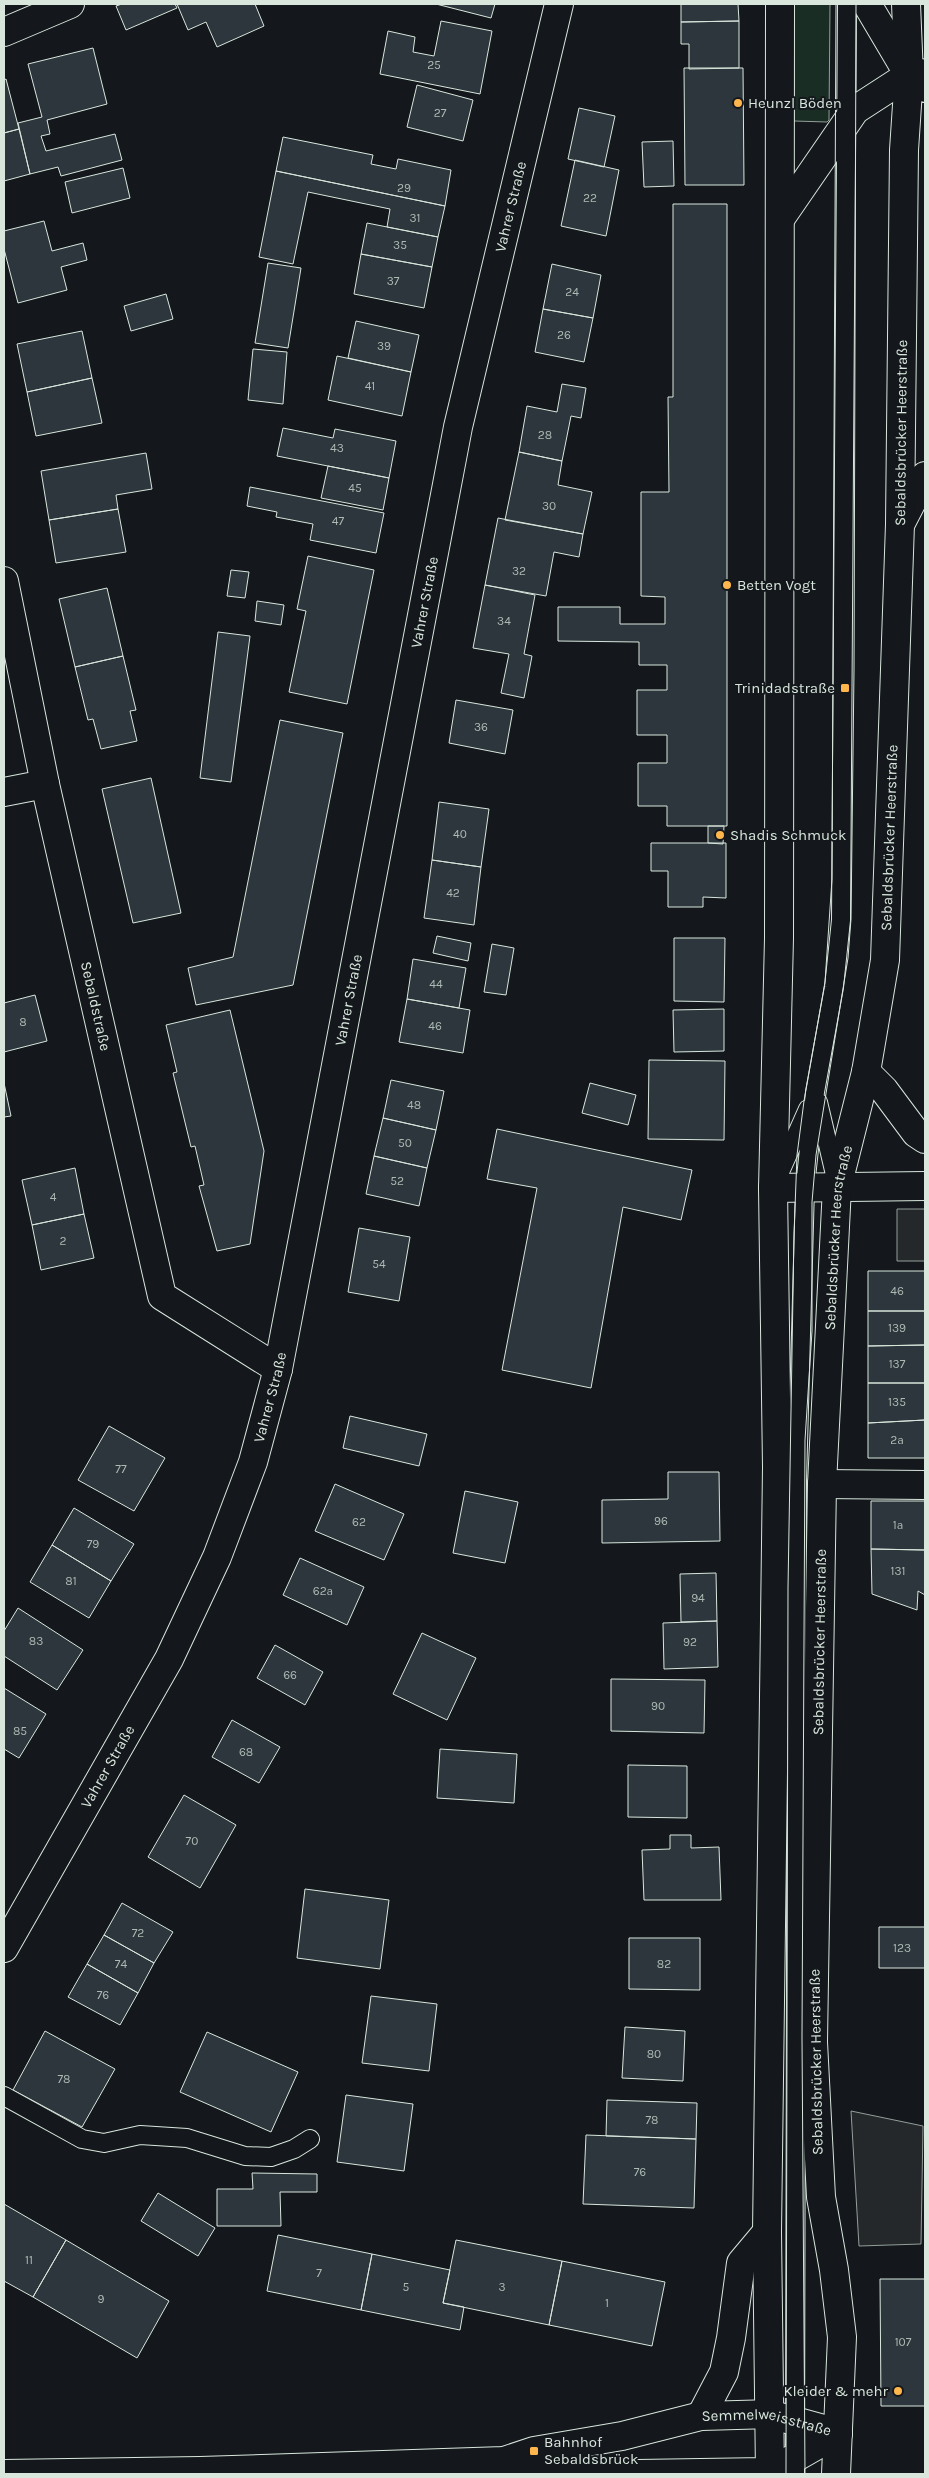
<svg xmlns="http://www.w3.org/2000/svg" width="929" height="2478" viewBox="0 0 929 2478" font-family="Karla,sans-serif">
	<rect width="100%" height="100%" fill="#14181c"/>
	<path fill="#1a2d24" stroke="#939e99" d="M 794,4 L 830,4 L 829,120 L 827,122 L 794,121 Z"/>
	<path fill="#24282b" stroke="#939e99" d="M 897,1209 L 925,1209 L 925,1261 L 897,1261 Z
		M 851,2111 L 923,2126 L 921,2244 L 859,2246 Z"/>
	<path fill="#2c363c" stroke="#d8e6dc" d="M 122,4 L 175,4 L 177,8 L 126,30 L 116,6 Z
		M 177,4 L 255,4 L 264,26 L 217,47 L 206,22 L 188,30 Z
		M 436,4 L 495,4 L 491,18 Z
		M 681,4 L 738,4 L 739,21 L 681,22 Z
		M 441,21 L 492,31 L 480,94 L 380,74 L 388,31 L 415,37 L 413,52 L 434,56 Z
		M 739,21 L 739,68 L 689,69 L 689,44 L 681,44 L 681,22 Z
		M 93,48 L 107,104 L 47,120 L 50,134 L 41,136 L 46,151 L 115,134 L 122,160 L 61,176 L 58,167 L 30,174 L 18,123 L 42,117 L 28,64 Z
		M 684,68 L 743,68 L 744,185 L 685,185 Z
		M 6,79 L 19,129 L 4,133 L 4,80 Z
		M 417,85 L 473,100 L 463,141 L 407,127 Z
		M 579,108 L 615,116 L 604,167 L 568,159 Z
		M 19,129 L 30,174 L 4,181 L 4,133 Z
		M 283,137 L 373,155 L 371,164 L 396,169 L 398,159 L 451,170 L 445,206 L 276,171 Z
		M 673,141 L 674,186 L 644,187 L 642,142 Z
		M 575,160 L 619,170 L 606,236 L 561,226 Z
		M 123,168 L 130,198 L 72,213 L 65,182 Z
		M 276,171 L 445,206 L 438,237 L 387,227 L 390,209 L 308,192 L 293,264 L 259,257 Z
		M 673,204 L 727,204 L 727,826 L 667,826 L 667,806 L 638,806 L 638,763 L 667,763 L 667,735 L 637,735 L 637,690 L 667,690 L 667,665 L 639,665 L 639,642 L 558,641 L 558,607 L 620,607 L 620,624 L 665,624 L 665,597 L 641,596 L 641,492 L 669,492 L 668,397 L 673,397 Z
		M 44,221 L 52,251 L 83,243 L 87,260 L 61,267 L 67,290 L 18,303 L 4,249 L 4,231 Z
		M 367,223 L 438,237 L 432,267 L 361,254 Z
		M 361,254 L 432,267 L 424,308 L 354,294 Z
		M 268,263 L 301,268 L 288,348 L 255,343 Z
		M 552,264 L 601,275 L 593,318 L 543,309 Z
		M 166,294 L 173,319 L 131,331 L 124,306 Z
		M 543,309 L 593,318 L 584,362 L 535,352 Z
		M 356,321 L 419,335 L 411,372 L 348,358 Z
		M 82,331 L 92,378 L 27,392 L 17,344 Z
		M 253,349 L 287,352 L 283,404 L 248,400 Z
		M 337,356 L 411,372 L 402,416 L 328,400 Z
		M 92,378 L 102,423 L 36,436 L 27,392 Z
		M 562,384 L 586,388 L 581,418 L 571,416 L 562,461 L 519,452 L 527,406 L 557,412 Z
		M 283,428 L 333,438 L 335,429 L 396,441 L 389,478 L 277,456 Z
		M 519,452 L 562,461 L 558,485 L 592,492 L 583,534 L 505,520 Z
		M 146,453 L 152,489 L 116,495 L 118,509 L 49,520 L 41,471 Z
		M 328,466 L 389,478 L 383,510 L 321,498 Z
		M 250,487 L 384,513 L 376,553 L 310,540 L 313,524 L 276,517 L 277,512 L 247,506 Z
		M 118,509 L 126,552 L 56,563 L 49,520 Z
		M 498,518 L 583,534 L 579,557 L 554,552 L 546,596 L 485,585 Z
		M 308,556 L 374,570 L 347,704 L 289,692 L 306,611 L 297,609 Z
		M 231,570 L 249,572 L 245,598 L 227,596 Z
		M 485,585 L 535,595 L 524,654 L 532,656 L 524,698 L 501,693 L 509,654 L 473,648 Z
		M 107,588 L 123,656 L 75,667 L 59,599 Z
		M 257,601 L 284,605 L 281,625 L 255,621 Z
		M 218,632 L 250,636 L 231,782 L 200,778 Z
		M 123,656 L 136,710 L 130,711 L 137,741 L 101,749 L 93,719 L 88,720 L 75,667 Z
		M 456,700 L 513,710 L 505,754 L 449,743 Z
		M 280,720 L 343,733 L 293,985 L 196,1005 L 188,968 L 233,957 Z
		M 151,778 L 181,913 L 133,923 L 102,789 Z
		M 439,802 L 489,809 L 481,867 L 432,860 Z
		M 708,826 L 724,826 L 723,844 L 708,843 Z
		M 651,843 L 726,843 L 726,898 L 703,897 L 703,907 L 668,907 L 668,871 L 651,871 Z
		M 432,860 L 481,867 L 474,925 L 424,918 Z
		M 437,936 L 471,943 L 468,961 L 433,953 Z
		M 674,938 L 725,938 L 724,1002 L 674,1001 Z
		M 492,944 L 514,948 L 506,995 L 484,992 Z
		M 413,959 L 466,968 L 459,1008 L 407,999 Z
		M 35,995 L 47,1041 L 4,1052 L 4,1003 Z
		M 407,999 L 470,1010 L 463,1053 L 399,1042 Z
		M 724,1009 L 724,1051 L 674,1052 L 673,1010 Z
		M 230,1010 L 264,1151 L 250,1244 L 217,1251 L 199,1186 L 204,1185 L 195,1146 L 191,1147 L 173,1073 L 177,1072 L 166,1025 Z
		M 649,1060 L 725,1061 L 724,1140 L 648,1139 Z
		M 391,1080 L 444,1091 L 436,1130 L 383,1118 Z
		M 4,1083 L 11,1116 L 4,1117 Z
		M 590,1083 L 636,1095 L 628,1125 L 582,1113 Z
		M 383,1118 L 436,1130 L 427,1168 L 374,1156 Z
		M 497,1129 L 692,1170 L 681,1220 L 623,1207 L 591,1388 L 502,1370 L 537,1188 L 487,1179 Z
		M 374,1156 L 427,1168 L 419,1206 L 366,1194 Z
		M 75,1168 L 84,1214 L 32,1225 L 22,1180 Z
		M 84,1214 L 94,1258 L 41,1270 L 32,1225 Z
		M 359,1228 L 410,1237 L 399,1301 L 348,1292 Z
		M 868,1271 L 925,1271 L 925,1311 L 868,1311 Z
		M 868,1311 L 925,1311 L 925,1345 L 868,1346 Z
		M 925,1345 L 925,1383 L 868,1383 L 868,1346 Z
		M 868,1383 L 925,1383 L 925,1420 L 868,1423 Z
		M 350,1416 L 427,1434 L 419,1466 L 343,1448 Z
		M 925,1420 L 925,1458 L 868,1458 L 868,1423 Z
		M 109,1426 L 165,1458 L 134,1511 L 78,1480 Z
		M 668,1472 L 719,1472 L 720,1541 L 602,1543 L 602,1500 L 668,1499 Z
		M 335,1484 L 404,1514 L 384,1560 L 315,1531 Z
		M 465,1491 L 518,1502 L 505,1563 L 453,1553 Z
		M 871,1501 L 925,1501 L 925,1550 L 871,1549 Z
		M 74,1508 L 134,1544 L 111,1581 L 52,1545 Z
		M 52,1545 L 111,1581 L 89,1618 L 30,1582 Z
		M 871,1549 L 925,1550 L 925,1595 L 918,1591 L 917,1610 L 872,1594 Z
		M 300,1558 L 364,1587 L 347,1625 L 283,1595 Z
		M 716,1573 L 717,1621 L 681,1622 L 680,1574 Z
		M 18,1608 L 83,1650 L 57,1690 L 4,1656 L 4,1631 Z
		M 717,1621 L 718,1667 L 664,1669 L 663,1623 Z
		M 422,1633 L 476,1658 L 447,1720 L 393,1694 Z
		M 275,1645 L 323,1672 L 305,1705 L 257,1678 Z
		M 611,1679 L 705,1680 L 704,1733 L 611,1731 Z
		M 4,1688 L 46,1714 L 19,1758 L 4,1749 Z
		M 232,1720 L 280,1747 L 259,1783 L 212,1757 Z
		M 440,1749 L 517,1754 L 514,1803 L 437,1798 Z
		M 628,1765 L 687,1766 L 687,1818 L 628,1817 Z
		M 184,1795 L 236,1825 L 200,1888 L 148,1857 Z
		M 670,1835 L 691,1835 L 691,1848 L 719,1847 L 721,1900 L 644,1900 L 642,1850 L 670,1849 Z
		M 305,1889 L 389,1900 L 380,1969 L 297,1958 Z
		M 122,1903 L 173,1932 L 154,1963 L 104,1935 Z
		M 879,1927 L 925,1927 L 925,1968 L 879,1968 Z
		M 104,1935 L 154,1963 L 138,1993 L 87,1964 Z
		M 629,1938 L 700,1938 L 700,1990 L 629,1989 Z
		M 87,1964 L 138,1993 L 120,2025 L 68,1997 Z
		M 371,1996 L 437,2004 L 429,2071 L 362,2063 Z
		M 625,2027 L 685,2031 L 683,2081 L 622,2078 Z
		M 45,2031 L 115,2069 L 82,2127 L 13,2090 Z
		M 207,2032 L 298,2072 L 271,2132 L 180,2092 Z
		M 346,2095 L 413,2104 L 404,2171 L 337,2162 Z
		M 607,2100 L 697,2103 L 696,2139 L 606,2136 Z
		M 586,2135 L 696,2139 L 694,2208 L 583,2204 Z
		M 252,2173 L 317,2174 L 317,2192 L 280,2192 L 281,2226 L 217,2226 L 217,2189 L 253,2189 Z
		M 158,2193 L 215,2228 L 198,2256 L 141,2221 Z
		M 4,2204 L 66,2240 L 33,2297 L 4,2281 Z
		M 278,2235 L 372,2254 L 361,2310 L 267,2291 Z
		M 66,2240 L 169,2301 L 137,2358 L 33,2297 Z
		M 456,2240 L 562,2261 L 549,2325 L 443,2303 Z
		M 372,2254 L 450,2270 L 443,2303 L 464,2307 L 460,2330 L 361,2310 Z
		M 562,2261 L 665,2282 L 652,2346 L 549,2325 Z
		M 880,2279 L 925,2279 L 925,2406 L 881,2406 Z"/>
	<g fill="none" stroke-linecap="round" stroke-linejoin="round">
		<g stroke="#d8e6dc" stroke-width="20">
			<path id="lane" d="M 818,1102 L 836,1179
				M 779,1174 L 808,1109
				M 4,2096 L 82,2139 L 104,2143 L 140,2135 L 187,2138 L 245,2156 L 271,2157 L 294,2149 L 310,2139
				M 795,2474 L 797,1481 L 805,1187 L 815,1092 L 834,987 L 841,920 L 847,4"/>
		</g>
		<g stroke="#d8e6dc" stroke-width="30">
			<g id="street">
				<path d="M 4,32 L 70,4"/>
				<path id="s1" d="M 4,581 L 45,784 L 162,1296 L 278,1369"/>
				<path d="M 4,792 L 45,784"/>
				<path d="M 866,1072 L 884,1090 L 916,1133 L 925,1139"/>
				<path d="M 773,1188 L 925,1186"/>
				<path d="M 822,1484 L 925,1485"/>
				<path id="s2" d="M 4,1948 L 169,1659 L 217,1557 L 253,1462 L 278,1369 L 458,427 L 559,4"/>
			</g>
		</g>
		<g stroke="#d8e6dc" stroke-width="30">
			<g id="secondary">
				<path d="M 780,219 L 855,110 L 909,75 L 921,73"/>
				<path d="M 902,521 L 925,476"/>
				<path d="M 701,2416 L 724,2372 L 731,2338 L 741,2263 L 767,2232"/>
				<path d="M 504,2461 L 540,2471 L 638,2474 L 770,2472 L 838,2433"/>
				<path id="s3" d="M 4,2474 L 200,2471 L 504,2461 L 534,2451 L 622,2436 L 701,2416 L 769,2414 L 838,2433"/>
				<path d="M 770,2474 L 767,2232 L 777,1467 L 773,1188 L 779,938 L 780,4"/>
				<path id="s4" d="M 836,2474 L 842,2337 L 834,2270 L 821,2197 L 813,2042 L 822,1484 L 837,1187 L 866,1072 L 885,960 L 900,524 L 904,150 L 909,75 L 906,4"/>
			</g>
		</g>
		<g stroke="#d8e6dc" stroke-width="30">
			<path id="primary" d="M 867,4 L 909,75 L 925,88"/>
		</g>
		<use href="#lane" stroke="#14181c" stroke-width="18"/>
		<use href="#street" stroke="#14181c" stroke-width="28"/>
		<use href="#secondary" stroke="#14181c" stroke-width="28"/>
		<use href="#primary" stroke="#14181c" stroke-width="28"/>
		<path stroke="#d8e6dc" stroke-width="1" d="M 786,2474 L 788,1588 L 794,1234 L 797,1155 L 804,1101 L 825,982 L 832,879 L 836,4
			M 805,2474 L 802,2037 L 805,1440 L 812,1331 L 812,1202 L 816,1155 L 848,958 L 851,919 L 854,670 L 856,4"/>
	</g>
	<g fill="#ffb74d" stroke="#14181c" stroke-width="2">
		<circle cx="738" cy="103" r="5"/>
		<circle cx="727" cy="585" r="5"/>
		<rect x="840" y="683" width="10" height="10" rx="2.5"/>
		<circle cx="720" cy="835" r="5"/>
		<circle cx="898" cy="2391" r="5"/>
		<rect x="529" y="2446" width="10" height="10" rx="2.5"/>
	</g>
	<g text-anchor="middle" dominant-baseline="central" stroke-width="4" stroke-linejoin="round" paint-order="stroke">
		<g font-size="12" fill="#adbab4">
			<text x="434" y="65">25</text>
			<text x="440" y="113">27</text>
			<text x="404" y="188">29</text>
			<text x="590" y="198">22</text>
			<text x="415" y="218">31</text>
			<text x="400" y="245">35</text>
			<text x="393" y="281">37</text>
			<text x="572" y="292">24</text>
			<text x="564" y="335">26</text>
			<text x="384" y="346">39</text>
			<text x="370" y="386">41</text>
			<text x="545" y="435">28</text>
			<text x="337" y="448">43</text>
			<text x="355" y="488">45</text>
			<text x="549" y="506">30</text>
			<text x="338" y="521">47</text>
			<text x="519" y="571">32</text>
			<text x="504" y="621">34</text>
			<text x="481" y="727">36</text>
			<text x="460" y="834">40</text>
			<text x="453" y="893">42</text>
			<text x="436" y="984">44</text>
			<text x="23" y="1022">8</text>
			<text x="435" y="1026">46</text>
			<text x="414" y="1105">48</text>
			<text x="405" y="1143">50</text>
			<text x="397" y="1181">52</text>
			<text x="53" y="1197">4</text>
			<text x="63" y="1241">2</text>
			<text x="379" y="1264">54</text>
			<text x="897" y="1291">46</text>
			<text x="897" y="1328">139</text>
			<text x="897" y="1364">137</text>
			<text x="897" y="1402">135</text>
			<text x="897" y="1440">2a</text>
			<text x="121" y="1469">77</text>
			<text x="661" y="1521">96</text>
			<text x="359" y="1522">62</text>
			<text x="898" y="1525">1a</text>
			<text x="93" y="1544">79</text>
			<text x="898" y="1571">131</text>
			<text x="71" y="1581">81</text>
			<text x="323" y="1591">62a</text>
			<text x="698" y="1598">94</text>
			<text x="36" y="1641">83</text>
			<text x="690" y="1642">92</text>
			<text x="290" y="1675">66</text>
			<text x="658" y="1706">90</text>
			<text x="20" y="1731">85</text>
			<text x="246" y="1752">68</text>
			<text x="192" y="1841">70</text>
			<text x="138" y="1933">72</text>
			<text x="902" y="1948">123</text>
			<text x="121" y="1964">74</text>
			<text x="664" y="1964">82</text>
			<text x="103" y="1995">76</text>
			<text x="654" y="2054">80</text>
			<text x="64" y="2079">78</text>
			<text x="652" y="2120">78</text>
			<text x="640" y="2172">76</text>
			<text x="29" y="2260">11</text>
			<text x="319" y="2273">7</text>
			<text x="406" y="2287">5</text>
			<text x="502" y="2287">3</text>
			<text x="101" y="2299">9</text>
			<text x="607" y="2303">1</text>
			<text x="903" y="2342">107</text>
		</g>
		<g font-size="15" fill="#d8e6dc" stroke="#14181c" text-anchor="start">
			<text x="748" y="103">Heunzl Böden</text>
			<text x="737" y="585">Betten Vogt</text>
			<text x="835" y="688" text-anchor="end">Trinidadstraße</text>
			<text x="730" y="835">Shadis Schmuck</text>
			<text x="888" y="2391" text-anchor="end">Kleider &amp; mehr</text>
			<text x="544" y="2442">Bahnhof<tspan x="544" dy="17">Sebaldsbrück</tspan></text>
		</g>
		<g font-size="15" fill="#d8e6dc" stroke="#14181c">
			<text stroke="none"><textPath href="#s2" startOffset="1829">Vahrer Straße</textPath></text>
			<text stroke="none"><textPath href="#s4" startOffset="2049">Sebaldsbrücker Heerstraße</textPath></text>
			<text stroke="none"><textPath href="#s2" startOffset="1424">Vahrer Straße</textPath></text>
			<text stroke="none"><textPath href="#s4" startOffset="1644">Sebaldsbrücker Heerstraße</textPath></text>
			<text stroke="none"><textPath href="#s2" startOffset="1019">Vahrer Straße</textPath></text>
			<text stroke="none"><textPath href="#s1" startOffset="435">Sebaldstraße</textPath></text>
			<text stroke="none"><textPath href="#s4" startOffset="1239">Sebaldsbrücker Heerstraße</textPath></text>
			<text stroke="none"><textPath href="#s2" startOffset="614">Vahrer Straße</textPath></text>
			<text stroke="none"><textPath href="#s4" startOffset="834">Sebaldsbrücker Heerstraße</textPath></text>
			<text stroke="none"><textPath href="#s2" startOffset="209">Vahrer Straße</textPath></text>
			<text transform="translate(816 2062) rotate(-91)">Sebaldsbrücker Heerstraße</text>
			<text stroke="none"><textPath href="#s3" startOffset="769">Semmelweisstraße</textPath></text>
		</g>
	</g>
	<rect width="929" height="2478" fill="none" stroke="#d8e6dc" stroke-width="10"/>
</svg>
